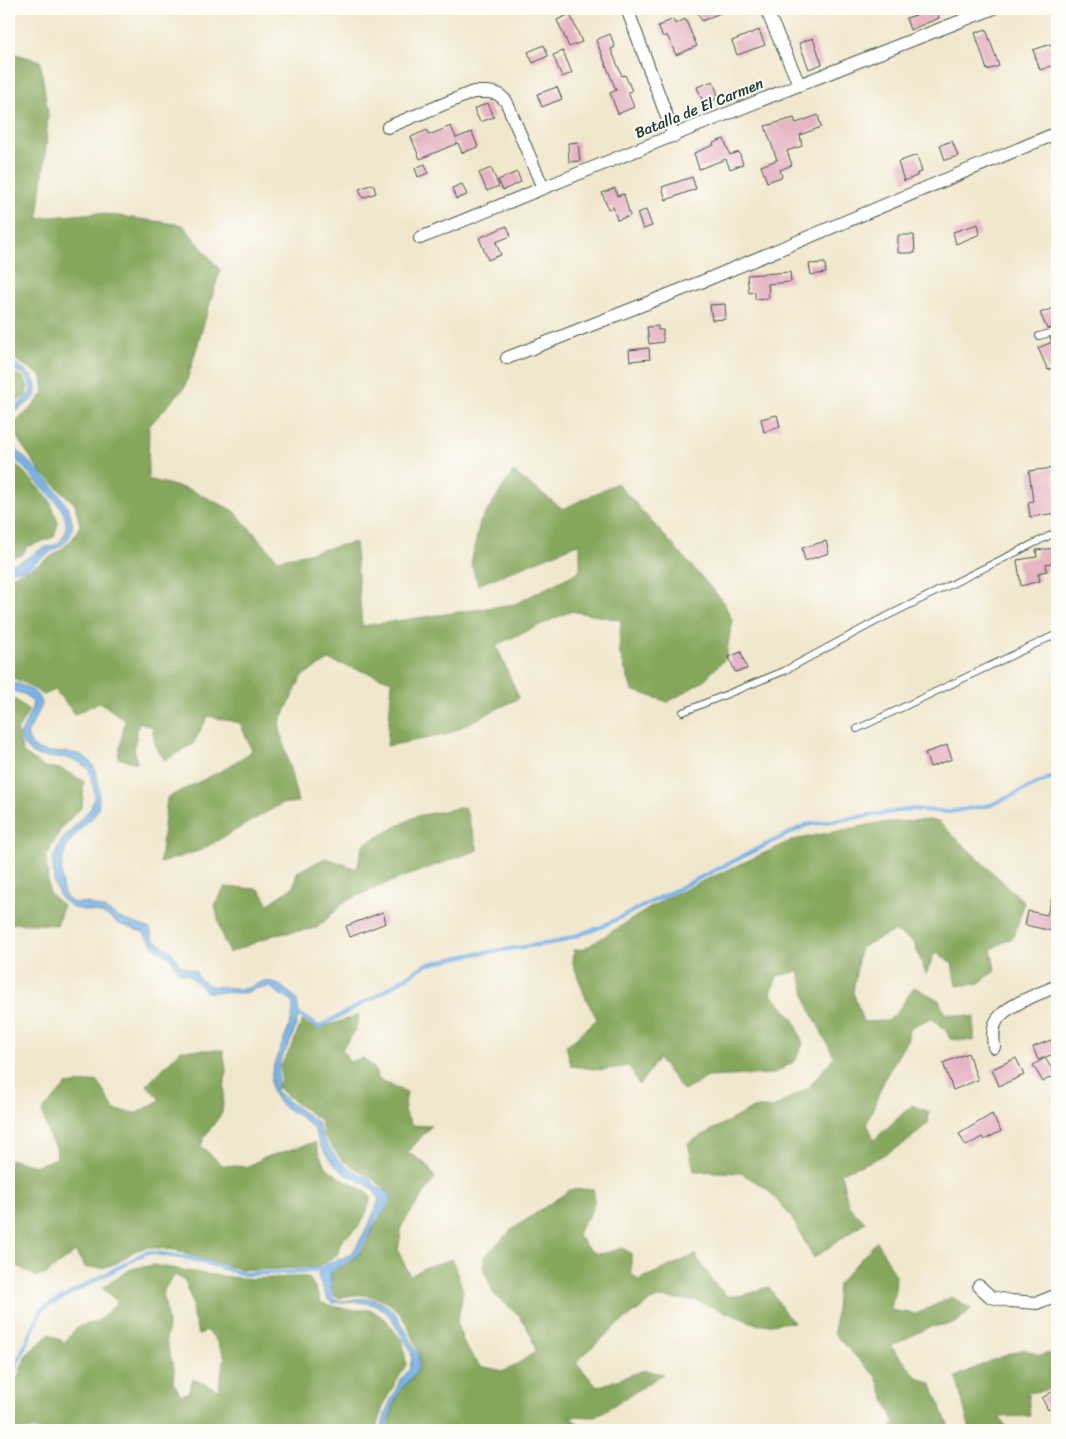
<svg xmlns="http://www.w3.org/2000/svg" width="1066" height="1439" viewBox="0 0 1066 1439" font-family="Sriracha,sans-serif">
	<rect width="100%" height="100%" fill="#fdfcf7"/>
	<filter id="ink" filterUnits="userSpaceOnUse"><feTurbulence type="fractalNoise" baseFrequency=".02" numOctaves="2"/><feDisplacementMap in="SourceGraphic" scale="10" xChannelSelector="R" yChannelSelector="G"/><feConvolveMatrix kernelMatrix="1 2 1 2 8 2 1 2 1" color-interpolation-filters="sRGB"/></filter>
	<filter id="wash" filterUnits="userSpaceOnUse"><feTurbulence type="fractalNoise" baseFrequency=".0096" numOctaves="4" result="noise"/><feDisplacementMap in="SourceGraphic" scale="20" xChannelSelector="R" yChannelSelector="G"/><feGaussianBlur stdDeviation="1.12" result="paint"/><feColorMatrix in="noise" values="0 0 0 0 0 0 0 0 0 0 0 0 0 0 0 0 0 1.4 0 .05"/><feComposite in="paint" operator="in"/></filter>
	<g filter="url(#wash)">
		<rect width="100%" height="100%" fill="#f1e7cd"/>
		<path fill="#85a75b" stroke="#527248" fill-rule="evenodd" d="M 9,52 L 40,61 L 48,113 L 46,147 L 38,218 L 97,213 L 183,225 L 220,270 L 185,387 L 149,426 L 148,479 L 191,490 L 234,511 L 278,560 L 355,542 L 362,626 L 515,604 L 580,571 L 580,543 L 478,585 L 471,563 L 480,522 L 513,472 L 563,509 L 617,483 L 723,601 L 732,620 L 726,658 L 702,682 L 668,702 L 632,690 L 619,651 L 621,620 L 571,611 L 496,645 L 519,698 L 445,735 L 387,746 L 392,681 L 329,660 L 302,676 L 279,724 L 298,802 L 281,804 L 201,850 L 160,863 L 167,798 L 225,769 L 252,751 L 240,723 L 208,716 L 193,744 L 165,760 L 156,748 L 152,727 L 139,722 L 134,747 L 137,763 L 118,758 L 125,720 L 100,702 L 75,714 L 55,690 L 44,695 L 22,682 L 9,676 L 9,576 C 27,573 60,553 72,539 C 75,535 78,529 80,525 L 75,504 L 39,470 L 9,426 L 27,412 L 44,393 L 42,376 L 9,356 Z
			M 9,372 L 23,377 L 28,387 L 25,397 L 12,401 L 9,404 Z
			M 9,457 L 49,498 L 58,523 L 54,537 L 27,547 L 22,555 L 9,558 Z
			M 9,695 L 29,710 L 17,731 L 23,753 L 44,767 L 61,769 L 84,781 L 82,807 L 61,828 L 46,857 L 49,893 L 63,905 L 57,925 L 9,923 Z
			M 465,807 L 478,850 L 387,883 L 346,901 L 317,928 L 274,935 L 229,953 L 222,936 L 215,905 L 225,887 L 259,889 L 269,904 L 294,886 L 297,872 L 326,858 L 357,869 L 363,845 L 416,816 Z
			M 929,820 L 939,822 L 1024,902 L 1014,937 L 991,949 L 995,971 L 979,983 L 956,986 L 952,963 L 935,952 L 926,974 L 913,941 L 894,931 L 860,948 L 853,992 L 863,1022 L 887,1021 L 895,1015 L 914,987 L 939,1000 L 944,1013 L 974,1017 L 974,1041 L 950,1039 L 946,1030 L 931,1018 L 909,1028 L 908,1039 L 885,1078 L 867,1123 L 874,1140 L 912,1105 L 929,1112 L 928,1123 L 907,1142 L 872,1161 L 841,1173 L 848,1205 L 865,1222 L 814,1258 L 790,1215 L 766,1188 L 741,1173 L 694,1171 L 688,1143 L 753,1108 L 773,1108 L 809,1087 L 834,1057 L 808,1005 L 799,971 L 777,976 L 771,994 L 795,1021 L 803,1044 L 795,1061 L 773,1074 L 708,1077 L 684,1091 L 658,1059 L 639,1085 L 629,1066 L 602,1070 L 571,1066 L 566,1045 L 574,1040 L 597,1019 L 586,999 L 573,964 L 574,950 L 584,949 L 666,898 L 793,840 L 878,823 Z
			M 359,1015 L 355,1031 L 342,1049 L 349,1062 L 363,1058 L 374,1068 L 378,1079 L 407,1092 L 404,1111 L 412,1125 L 431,1126 L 408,1152 L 427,1165 L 435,1178 L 402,1225 L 398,1251 L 410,1276 L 426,1267 L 452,1259 L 463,1291 L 457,1324 L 465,1346 L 480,1366 L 503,1371 L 513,1367 L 536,1351 L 531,1335 L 519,1315 L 494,1294 L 483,1267 L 484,1257 L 510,1231 L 570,1190 L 593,1189 C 598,1208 587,1217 577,1233 C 592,1257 596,1257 622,1248 L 631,1253 L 631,1273 L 638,1280 L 695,1255 L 714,1283 L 727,1296 L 742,1296 L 769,1287 L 787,1316 L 794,1322 L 759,1325 L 694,1300 L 657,1298 L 648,1303 L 616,1326 L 576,1362 L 597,1387 L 645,1370 L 663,1374 L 595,1417 L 569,1416 L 585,1430 L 389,1430 C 392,1414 394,1400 404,1386 C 408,1381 414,1378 417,1372 C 424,1361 417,1346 412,1335 L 411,1334 C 400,1302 372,1288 339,1298 L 334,1296 L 331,1274 C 337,1268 345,1266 351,1261 C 366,1251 369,1237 377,1222 C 382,1211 392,1210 392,1195 L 372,1178 L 342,1160 L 324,1136 L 320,1120 L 297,1104 L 277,1087 L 281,1078 L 281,1065 L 293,1044 L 302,1021 L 317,1029 Z
			M 181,1050 L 223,1050 L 226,1070 L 222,1113 L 205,1136 L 201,1146 L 222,1165 L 246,1167 L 263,1158 L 315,1142 C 318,1150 321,1161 327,1167 C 338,1180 359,1184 371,1196 C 369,1206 364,1221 356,1229 C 346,1238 339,1238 338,1254 L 318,1267 L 255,1270 L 241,1269 L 200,1259 L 175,1250 L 148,1247 L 134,1251 L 117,1263 L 102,1268 L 86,1268 L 75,1252 L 45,1275 L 35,1276 L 9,1261 L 9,1159 L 35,1166 L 57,1158 L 56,1147 L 50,1139 L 42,1111 L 66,1085 L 98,1081 L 114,1110 L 137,1113 L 160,1100 L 147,1085 Z
			M 877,1241 L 896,1276 L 895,1289 L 891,1310 L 916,1314 L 952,1297 L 971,1309 L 956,1323 L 929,1327 L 891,1346 L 915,1375 L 932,1385 L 950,1430 L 888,1430 L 895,1423 L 876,1377 L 834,1334 L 838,1284 Z
			M 153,1265 C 183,1270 212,1276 242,1278 C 264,1280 286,1276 308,1277 L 315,1287 L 321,1303 L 349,1310 L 372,1310 L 386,1320 L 403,1342 L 406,1365 L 385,1401 L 375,1430 L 9,1430 L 13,1390 L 26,1355 L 50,1334 L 65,1343 L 77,1327 L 98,1321 L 118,1302 L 102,1288 L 131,1269 ZM 175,1275 L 186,1282 L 192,1303 L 193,1317 L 199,1335 L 206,1330 L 214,1337 L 225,1357 L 218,1390 L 193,1379 L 188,1393 L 181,1395 L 173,1382 L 174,1369 L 166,1340 L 168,1324 L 163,1291 Z
			M 1024,1349 L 1039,1355 L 1053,1353 L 1057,1360 L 1057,1382 L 1047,1390 L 1028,1393 L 1030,1416 L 999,1417 L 1009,1430 L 970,1430 L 956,1377 L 990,1361 Z"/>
		<path fill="#77b3e9" stroke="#4b788e" d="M 9,361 C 24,368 42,379 34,398 L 15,412 L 9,418 L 9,409 L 25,399 L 31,391 L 30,384 L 24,374 L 9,369 Z
			M 9,436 L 11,443 L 16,449 C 33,467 88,511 68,539 C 63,546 56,548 49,553 C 42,557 31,567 24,569 C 19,571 14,570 9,571 L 9,564 C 27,562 29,555 44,548 C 50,546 57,546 61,540 C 78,517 50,495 36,481 C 27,471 19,462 9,453 Z
			M 9,681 C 22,685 41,690 41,707 L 27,734 C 35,769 76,737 93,766 C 99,776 100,796 98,807 C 96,815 90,820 84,825 C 66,843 60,857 62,882 C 62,889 64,898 72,902 C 76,904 82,902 87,903 C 93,905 102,907 108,911 C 113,914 118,918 124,920 C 133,923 141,925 150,929 L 153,939 L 171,951 L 180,965 L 195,971 L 200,980 L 210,986 L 245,989 L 263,981 L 272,982 L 279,985 L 295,997 L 297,1001 L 299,1014 L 292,1038 L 280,1061 L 276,1091 L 286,1100 L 317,1122 L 323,1138 L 335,1156 L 342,1163 L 359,1174 L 369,1178 L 379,1188 L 388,1192 L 391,1197 L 387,1208 L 376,1219 L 371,1233 L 357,1256 L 333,1270 L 330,1274 L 332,1296 L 335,1300 C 347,1303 360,1296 373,1299 C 394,1306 400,1320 409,1337 C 415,1348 422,1356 417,1369 C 414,1377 407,1381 403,1387 C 394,1401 390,1414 387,1430 L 381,1430 L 386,1411 L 400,1381 L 409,1370 L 412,1359 L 411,1351 L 392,1319 L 385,1311 L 376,1305 L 359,1302 L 332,1303 L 327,1298 L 318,1276 C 321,1258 340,1263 351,1253 C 358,1248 378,1207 379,1198 C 367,1179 355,1182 340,1170 C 332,1163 326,1154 321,1146 C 316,1137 316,1129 308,1123 C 296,1112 277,1108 272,1090 C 264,1064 302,1021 291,999 L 281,995 L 270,987 L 258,988 L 245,993 L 207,992 L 187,974 L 179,972 L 171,958 L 157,949 L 143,932 L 119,924 L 108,916 L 101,913 L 73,908 L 61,899 L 54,883 L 53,860 L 61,841 L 91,808 L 95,795 L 89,769 L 77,761 L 64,757 L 53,758 L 34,755 L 24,746 L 21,740 L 21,733 L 32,708 L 33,702 L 24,694 L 9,690 Z"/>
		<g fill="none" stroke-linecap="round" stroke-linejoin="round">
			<path stroke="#77b3e9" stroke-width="4" d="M 296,1013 L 319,1027 L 382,993 L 425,965 L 468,955 L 558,942 L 601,927 L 806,825 L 912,809 L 949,812 L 991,805 L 1057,775
				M 9,1403 L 14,1370 L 42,1309 L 147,1252 L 188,1258 L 244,1274 L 289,1272 L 324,1269"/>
		</g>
		<g id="blocks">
			<path fill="#e6b4c3" d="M 696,9 L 729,9 L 702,21 Z
				M 936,9 L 939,18 L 910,30 L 906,18 Z
				M 570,14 L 582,42 L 569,47 L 557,20 Z
				M 673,19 L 675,24 L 685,19 L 697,46 L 676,55 L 667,35 L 663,37 L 658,26 Z
				M 986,29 L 999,66 L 987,70 L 975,33 Z
				M 759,30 L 765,45 L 737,55 L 732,41 Z
				M 610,34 L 615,47 L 611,49 L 622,76 L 625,75 L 632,91 L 628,92 L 634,107 L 618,114 L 610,93 L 616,90 L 596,40 Z
				M 813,38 L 822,64 L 809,69 L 799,43 Z
				M 1051,44 L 1057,64 L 1040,70 L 1033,50 Z
				M 544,45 L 548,56 L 533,63 L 528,52 Z
				M 563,51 L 572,73 L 562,77 L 553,55 Z
				M 713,81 L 719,98 L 704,104 L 697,87 Z
				M 557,87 L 562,99 L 542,107 L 537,94 Z
				M 488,103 L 494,117 L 480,122 L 474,109 Z
				M 818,115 L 821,127 L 800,135 L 802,146 L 787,151 L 792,165 L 780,170 L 782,177 L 767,182 L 761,166 L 777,160 L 765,126 L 794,118 L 796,123 Z
				M 451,126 L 456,138 L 472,132 L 478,147 L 462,153 L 458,143 L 420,159 L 411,137 L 427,130 L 429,135 Z
				M 724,139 L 730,155 L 739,152 L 743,164 L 730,169 L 726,159 L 699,169 L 694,153 L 714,145 L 713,143 Z
				M 952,141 L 958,156 L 945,160 L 940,145 Z
				M 578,142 L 580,161 L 569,162 L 568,143 Z
				M 917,155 L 922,172 L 917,173 L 917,176 L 904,181 L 898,162 Z
				M 425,164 L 428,173 L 418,177 L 415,168 Z
				M 491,168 L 499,186 L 487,191 L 479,173 Z
				M 517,172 L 521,182 L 503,190 L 498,180 Z
				M 692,177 L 696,189 L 666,200 L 662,187 Z
				M 373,184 L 376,193 L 363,198 L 359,189 Z
				M 462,184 L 467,195 L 456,199 L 452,188 Z
				M 615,188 L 617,196 L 624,194 L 630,216 L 617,220 L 613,207 L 608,209 L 602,193 Z
				M 646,210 L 652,226 L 643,229 L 637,213 Z
				M 978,224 L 980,234 L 956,244 L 953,232 Z
				M 507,226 L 511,236 L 496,242 L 501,255 L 488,260 L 479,238 Z
				M 898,235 L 914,235 L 915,253 L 898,253 Z
				M 825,263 L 826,273 L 811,275 L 809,264 Z
				M 790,272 L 791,282 L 768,284 L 769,298 L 755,299 L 755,292 L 749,293 L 747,275 Z
				M 725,304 L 726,319 L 712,320 L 710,305 Z
				M 1057,307 L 1057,326 L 1047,329 L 1040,313 Z
				M 658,326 L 658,330 L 663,330 L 663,342 L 649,344 L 647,327 Z
				M 1057,336 L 1057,366 L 1048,370 L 1038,348 L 1052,342 L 1050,338 Z
				M 649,348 L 650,359 L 630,361 L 629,350 Z
				M 777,415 L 780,427 L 764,432 L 761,419 Z
				M 1053,468 L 1057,498 L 1057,513 L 1030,517 L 1028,502 L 1033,501 L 1029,471 Z
				M 826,541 L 829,553 L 805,561 L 802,548 Z
				M 1057,548 L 1057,562 L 1046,564 L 1047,571 L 1038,573 L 1040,581 L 1021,586 L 1017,560 L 1037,557 L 1036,550 Z
				M 741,652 L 747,669 L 735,672 L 729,657 Z
				M 947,745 L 952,759 L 930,767 L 925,753 Z
				M 1055,888 L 1057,888 L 1057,932 L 1025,925 L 1028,911 L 1047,915 Z
				M 383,912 L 386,923 L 350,937 L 346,926 Z
				M 1051,1040 L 1056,1053 L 1038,1060 L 1033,1047 Z
				M 968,1053 L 978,1080 L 953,1090 L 943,1063 Z
				M 1016,1058 L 1024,1075 L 999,1086 L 992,1069 Z
				M 1045,1058 L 1055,1074 L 1043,1082 L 1033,1065 Z
				M 992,1114 L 1001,1131 L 984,1140 L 982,1137 L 966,1146 L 959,1134 Z
				M 1057,1389 L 1057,1405 L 1048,1410 L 1042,1398 Z"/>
		</g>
	</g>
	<g filter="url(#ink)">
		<use href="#blocks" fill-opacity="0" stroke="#3e564b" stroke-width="1"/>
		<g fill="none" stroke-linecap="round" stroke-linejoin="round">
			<g stroke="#3e564b" stroke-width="8">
				<path id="lane" d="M 1039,336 L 1057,331
					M 683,712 L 784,671 L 875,622 L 1057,532
					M 857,729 L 1057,634"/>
			</g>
			<g stroke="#3e564b" stroke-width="14">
				<path id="street" d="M 766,9 L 799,84
					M 629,14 L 674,136
					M 388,127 L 473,92 L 489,92 L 498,94 L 506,101 L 543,188
					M 420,238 C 610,161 800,83 992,9
					M 507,358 L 706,280 L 1057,133
					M 994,1047 C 993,1038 992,1028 997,1020 C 1006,1005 1041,993 1057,986
					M 979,1286 L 991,1297 L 1011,1301 L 1037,1303 L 1057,1295"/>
			</g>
			<use href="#lane" stroke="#fff" stroke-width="6"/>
			<use href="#street" stroke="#fff" stroke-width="12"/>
		</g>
	</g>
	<g text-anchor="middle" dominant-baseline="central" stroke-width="4" stroke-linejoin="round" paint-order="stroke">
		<g font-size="15" fill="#1f3d34" stroke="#fdfcf7">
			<text transform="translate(699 108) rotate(-22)">Batalla de El Carmen</text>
		</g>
	</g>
	<rect width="1066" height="1439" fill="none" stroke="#fdfcf7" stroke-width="30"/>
</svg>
